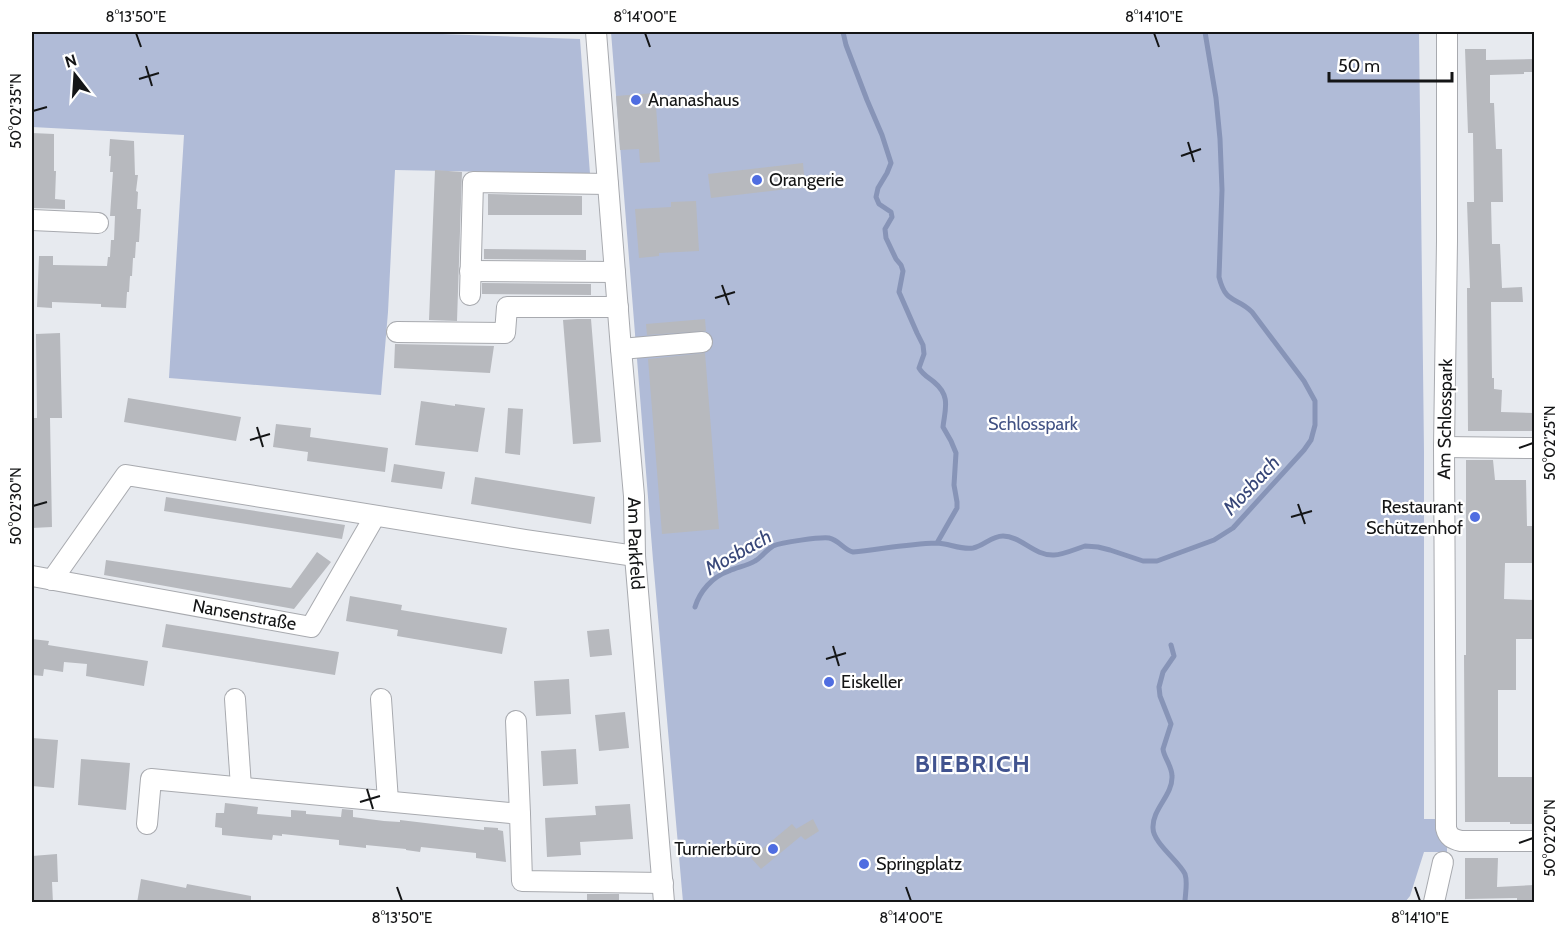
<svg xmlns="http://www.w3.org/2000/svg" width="1566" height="934" viewBox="0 0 1566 934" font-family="Cabin,sans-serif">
	<rect width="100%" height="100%" fill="#e7eaef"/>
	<path fill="#b0bbd7" d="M 32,32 L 388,32 L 580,39 L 590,174 L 395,170 L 388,312 L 381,395 L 169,378 L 184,135 L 32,127 Z
		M 611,32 L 1419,32 L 1424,451 L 1424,819 L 1437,819 C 1438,830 1438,840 1447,846 L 1447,852 L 1424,852 L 1410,896 L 1405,902 L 683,902 L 653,560 Z"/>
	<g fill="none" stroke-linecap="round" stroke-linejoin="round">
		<path stroke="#8794b7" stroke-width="5" d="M 843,32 L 846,45 L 867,100 L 882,135 L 891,163 L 887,173 L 878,188 L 876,197 L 879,204 L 891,212 L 892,217 L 885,229 L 886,238 L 896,259 L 901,265 L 903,271 L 899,292 L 917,333 L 923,345 L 924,354 L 919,368 C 923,375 928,377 934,382 C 951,396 945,409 943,427 L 951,441 L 956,453 L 954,485 L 957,502 L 957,508 L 937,543
			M 695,607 C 700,591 712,577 729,571 C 737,567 747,566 755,561 C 762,557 766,550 773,546 C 782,542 820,537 829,538 C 839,540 844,550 853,552 C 881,549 909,544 936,543 C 949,543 960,550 973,548 C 984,546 991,536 1003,536 C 1021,536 1034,556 1054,555 C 1062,555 1076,549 1085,546 L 1098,547 L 1110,550 L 1143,561 L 1157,561 L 1214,540 L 1233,528 L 1304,450 L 1311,440 L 1315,425 L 1315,401 L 1304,381 L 1252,312 C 1236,296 1226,305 1219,277 L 1222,190 L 1220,139 L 1216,98 L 1205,32
			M 1171,645 L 1174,656 L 1163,672 L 1159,687 L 1160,696 L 1171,724 L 1163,749 C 1164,758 1172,766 1172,776 C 1173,795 1152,809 1153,828 C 1153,843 1179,861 1185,874 C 1188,883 1185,894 1185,902"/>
	</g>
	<path fill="#b7b9be" d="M 1465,49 L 1486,49 L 1486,60 L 1534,59 L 1534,72 L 1524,72 L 1524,74 L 1490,75 L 1490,103 L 1494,103 L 1496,149 L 1502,149 L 1503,202 L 1491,202 L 1492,244 L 1500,244 L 1502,288 L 1522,287 L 1523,302 L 1491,302 L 1492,378 L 1494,378 L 1494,389 L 1502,390 L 1501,412 L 1534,413 L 1534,431 L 1468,431 L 1467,288 L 1470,288 L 1467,202 L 1474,202 L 1473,133 L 1468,133 Z
		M 655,93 L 660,162 L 640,163 L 639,149 L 620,150 L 616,96 Z
		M 32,133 L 54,134 L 54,171 L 56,171 L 55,199 L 65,200 L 65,209 L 32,208 Z
		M 110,139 L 134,141 L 135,175 L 138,175 L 136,191 L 138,192 L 137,209 L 141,209 L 139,242 L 136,242 L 135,258 L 133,258 L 132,276 L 130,276 L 129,292 L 127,292 L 126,308 L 101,307 L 101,304 L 52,302 L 52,308 L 37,307 L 39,256 L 53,256 L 53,265 L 107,266 L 108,257 L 110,257 L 111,240 L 114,240 L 115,216 L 110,216 L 113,172 L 110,172 L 111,156 L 109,156 Z
		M 803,163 L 805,187 L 711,198 L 708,174 Z
		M 435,170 L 462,172 L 457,321 L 429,320 Z
		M 488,194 L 582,196 L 582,215 L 488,215 Z
		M 696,201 L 699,251 L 659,253 L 659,256 L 639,258 L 635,209 L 671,207 L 671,202 Z
		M 484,249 L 586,250 L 586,260 L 484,259 Z
		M 482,283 L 591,284 L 591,295 L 482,294 Z
		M 577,319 L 591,319 L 601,442 L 573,444 L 563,320 Z
		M 705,319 L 706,331 L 647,335 L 646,324 Z
		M 60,333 L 62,418 L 50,418 L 52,527 L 32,528 L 32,418 L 37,418 L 36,334 Z
		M 395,344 L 494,346 L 490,373 L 394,368 Z
		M 705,353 L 719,529 L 662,534 L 648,359 Z
		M 128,398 L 241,417 L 236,441 L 124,422 Z
		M 421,401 L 455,406 L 455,404 L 485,408 L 478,452 L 415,445 Z
		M 508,408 L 523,409 L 520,455 L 505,453 Z
		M 276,424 L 311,428 L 310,437 L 388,448 L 385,472 L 307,461 L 308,452 L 273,447 Z
		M 1466,460 L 1493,460 L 1495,480 L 1526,480 L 1527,526 L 1534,526 L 1534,563 L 1505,563 L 1504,599 L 1534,600 L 1534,639 L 1516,639 L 1516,690 L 1498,690 L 1498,777 L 1534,777 L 1534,824 L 1510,824 L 1510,822 L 1465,822 L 1464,655 L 1466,655 Z
		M 394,464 L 445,472 L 442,489 L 391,482 Z
		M 475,477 L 595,497 L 591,524 L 471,504 Z
		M 166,497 L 345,525 L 342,539 L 164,511 Z
		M 317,552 L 331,562 L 294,609 L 104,575 L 106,560 L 291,588 Z
		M 350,596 L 402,605 L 401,610 L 507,628 L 502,654 L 397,636 L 398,630 L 346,621 Z
		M 166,624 L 339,652 L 335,675 L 162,647 Z
		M 609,629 L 612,655 L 590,657 L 587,631 Z
		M 32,639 L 49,641 L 48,645 L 148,661 L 144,686 L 86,676 L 87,664 L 64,662 L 63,672 L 44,669 L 43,676 L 32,675 Z
		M 569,679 L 571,714 L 536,716 L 534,681 Z
		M 625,712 L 629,748 L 599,751 L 595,715 Z
		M 32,738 L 58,740 L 54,788 L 32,786 Z
		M 576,749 L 578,784 L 543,786 L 541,751 Z
		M 81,759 L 130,763 L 126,810 L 78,805 Z
		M 225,803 L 258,807 L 257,814 L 291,817 L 291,810 L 306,811 L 306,814 L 341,817 L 342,809 L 353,810 L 353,817 L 384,821 L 400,822 L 400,820 L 484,830 L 484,827 L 498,828 L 498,830 L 503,831 L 506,862 L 476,858 L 476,853 L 421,847 L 420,852 L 406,850 L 406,849 L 366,845 L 366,848 L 339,845 L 339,840 L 282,834 L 282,836 L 273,835 L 272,840 L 222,835 L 222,828 L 215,827 L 216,813 L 224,813 Z
		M 630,804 L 633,839 L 580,842 L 581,855 L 547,857 L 545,818 L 596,815 L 595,806 Z
		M 813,819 L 819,831 L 805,840 L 801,836 L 761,869 L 751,858 L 792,824 L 799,832 L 796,829 Z
		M 57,854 L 58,882 L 52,882 L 53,903 L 32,903 L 32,856 Z
		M 1465,858 L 1498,858 L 1497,887 L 1534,885 L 1534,903 L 1517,903 L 1517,898 L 1465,899 Z
		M 141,879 L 186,888 L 187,884 L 251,896 L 251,903 L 137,903 Z
		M 587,894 L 619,894 L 619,900 L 587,900 Z"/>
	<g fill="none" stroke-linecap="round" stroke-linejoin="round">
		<g stroke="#a8aaaf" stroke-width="22">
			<g id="minor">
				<path id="s1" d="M 596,32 L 621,349 L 634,496 L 635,556 L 664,902"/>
				<path d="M 1447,32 L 1447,241 L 1444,447 L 1446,828 C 1448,837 1453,839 1461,841 L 1534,841"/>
				<path d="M 32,220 L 98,223"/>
				<path d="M 470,271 L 615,272"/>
				<path d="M 470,295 L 473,182 L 608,184"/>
				<path d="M 397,332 L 505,333 L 507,307 L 618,307"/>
				<path d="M 621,349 L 702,342"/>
				<path d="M 1444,447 L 1534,448"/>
				<path id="s2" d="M 32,576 L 311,627 L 375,516"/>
				<path d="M 52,580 L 126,475 L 526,540 L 635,556"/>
				<path d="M 235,699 L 241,787"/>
				<path d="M 381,699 L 388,801"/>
				<path d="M 516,721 L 520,814"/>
				<path d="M 147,824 L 151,779 L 520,814 L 522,881 L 663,883"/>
				<path d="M 1434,902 L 1443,862"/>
			</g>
		</g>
		<use href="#minor" stroke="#fff" stroke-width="20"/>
	</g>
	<path fill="none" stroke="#141516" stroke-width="2" d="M 136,33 L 141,47M 645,33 L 650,47M 1154,33 L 1159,47M 146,66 L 152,86M 139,79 L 159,73M 33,111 L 47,107M 1188,142 L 1194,162M 1181,156 L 1201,149M 722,285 L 729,305M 715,298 L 735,292M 257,427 L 263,447M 250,440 L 270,434M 1519,448 L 1533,443M 1298,504 L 1305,524M 33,506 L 47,502M 1291,517 L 1312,511M 833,646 L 839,666M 826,659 L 846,653M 367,789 L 373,809M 360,802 L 380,796M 1519,843 L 1533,838M 397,887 L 402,901M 906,887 L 911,901M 1415,887 L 1420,901"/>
	<g fill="#4f6de1" stroke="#fff" stroke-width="2">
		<circle cx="636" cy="100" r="6"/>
		<circle cx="757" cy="180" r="6"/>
		<circle cx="1475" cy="517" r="6"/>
		<circle cx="829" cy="682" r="6"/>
		<circle cx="773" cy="849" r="6"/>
		<circle cx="864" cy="864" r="6"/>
	</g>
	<g text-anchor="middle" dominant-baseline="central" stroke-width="4.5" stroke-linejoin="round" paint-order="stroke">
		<g font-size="18" fill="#141516" stroke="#fff" text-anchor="start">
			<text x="648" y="100">Ananashaus</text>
			<text x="769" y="180">Orangerie</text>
			<text x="1463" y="507" text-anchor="end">Restaurant<tspan x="1463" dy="21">Schützenhof</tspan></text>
			<text x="841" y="682">Eiskeller</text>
			<text x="761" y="849" text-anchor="end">Turnierbüro</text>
			<text x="876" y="864">Springplatz</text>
		</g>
		<g font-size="18" fill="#141516" stroke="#fff">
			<text transform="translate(1445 419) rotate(-89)">Am Schlosspark</text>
			<text stroke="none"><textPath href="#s1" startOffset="513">Am Parkfeld</textPath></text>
			<text stroke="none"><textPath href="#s2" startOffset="216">Nansenstraße</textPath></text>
		</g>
		<g font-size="18" fill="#425284" stroke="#fff">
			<text x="1033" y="424">Schlosspark</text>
		</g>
		<g font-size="20" font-style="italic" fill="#384778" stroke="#fff">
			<text transform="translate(1251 485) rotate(-47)">Mosbach</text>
			<text transform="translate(738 552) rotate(-29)">Mosbach</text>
		</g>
		<g font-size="24" font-weight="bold" letter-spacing="1.5" fill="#41538f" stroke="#fff">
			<text x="973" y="763">BIEBRICH</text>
		</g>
	</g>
	<rect width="1566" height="934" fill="none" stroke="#ffffff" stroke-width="66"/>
	<g transform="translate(75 75) rotate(343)" stroke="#ffffff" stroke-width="4.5" paint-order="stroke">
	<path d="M0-4.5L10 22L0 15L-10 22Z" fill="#141516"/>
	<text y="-9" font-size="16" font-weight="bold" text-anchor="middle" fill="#141516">N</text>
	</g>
	<path d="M1329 72v9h123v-9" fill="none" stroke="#141516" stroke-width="3"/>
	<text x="1338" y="72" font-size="18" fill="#141516" stroke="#ffffff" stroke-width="4.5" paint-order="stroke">50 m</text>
	<rect x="33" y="33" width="1500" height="868" fill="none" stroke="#141516" stroke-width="2"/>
	<g font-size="15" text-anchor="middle" fill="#141516">
		<text x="136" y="22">8°13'50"E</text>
		<text x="645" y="22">8°14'00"E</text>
		<text x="1154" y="22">8°14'10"E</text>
		<text transform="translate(16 111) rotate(-90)" y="5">50°02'35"N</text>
		<text transform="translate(1550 443) rotate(-90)" y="5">50°02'25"N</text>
		<text transform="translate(16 506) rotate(-90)" y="5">50°02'30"N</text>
		<text transform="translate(1550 838) rotate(-90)" y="5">50°02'20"N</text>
		<text x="402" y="923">8°13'50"E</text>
		<text x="911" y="923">8°14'00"E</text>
		<text x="1420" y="923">8°14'10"E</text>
	</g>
</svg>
